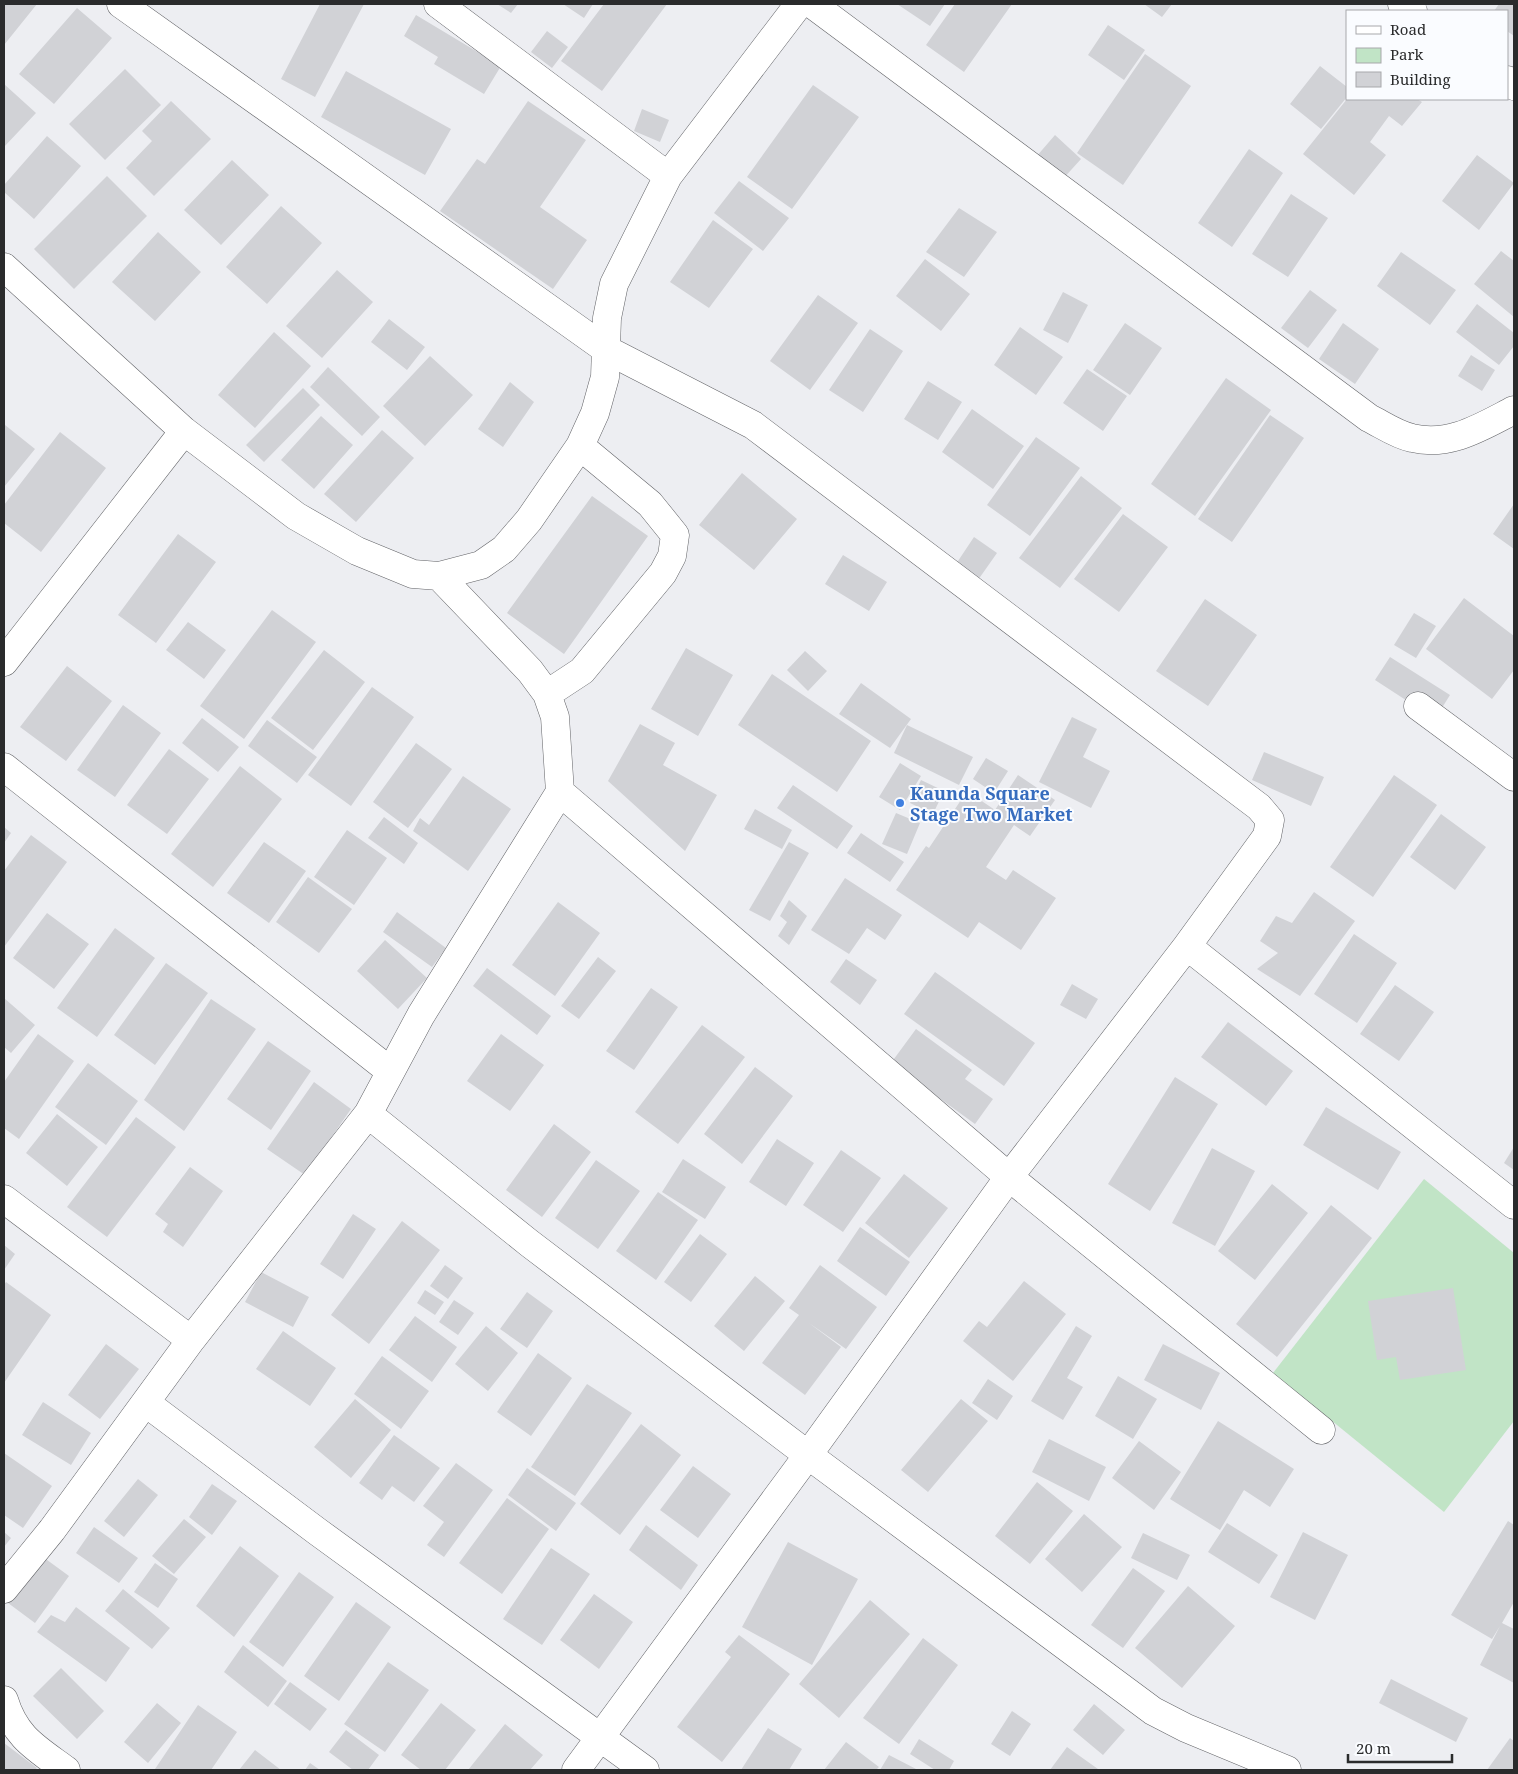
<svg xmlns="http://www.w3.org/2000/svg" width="1518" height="1774" viewBox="0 0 1518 1774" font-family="'Noto Serif',serif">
	<rect width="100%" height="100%" fill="#edeef2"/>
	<path fill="#c1e4c6" d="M 1424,1179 L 1514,1253 L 1514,1421 L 1444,1512 L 1273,1373 Z"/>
	<path fill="#d1d2d6" d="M 4,4 L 37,4 L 4,45 Z
		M 320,4 L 364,4 L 315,97 L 281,79 Z
		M 497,4 L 518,4 L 511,13 Z
		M 563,4 L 593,4 L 584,18 Z
		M 604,4 L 667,4 L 602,91 L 561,61 Z
		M 897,4 L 945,4 L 930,26 Z
		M 955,4 L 1012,4 L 964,72 L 926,45 Z
		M 1144,4 L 1172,4 L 1162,17 Z
		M 1499,4 L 1514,4 L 1514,36 L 1507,31 L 1507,11 L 1494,11 Z
		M 77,8 L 112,38 L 54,104 L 19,74 Z
		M 416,15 L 501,66 L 484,94 L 434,64 L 438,57 L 404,36 Z
		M 1108,25 L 1145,50 L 1124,80 L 1088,55 Z
		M 547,31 L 568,47 L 552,68 L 531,52 Z
		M 1145,54 L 1191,86 L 1123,185 L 1077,153 Z
		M 1320,66 L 1347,87 L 1347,97 L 1321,129 L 1290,104 Z
		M 125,69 L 161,105 L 105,160 L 69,124 Z
		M 346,71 L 451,129 L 425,175 L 321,117 Z
		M 4,84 L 36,113 L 4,147 Z
		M 813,85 L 859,117 L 792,209 L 747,177 Z
		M 1347,99 L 1417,99 L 1422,102 L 1402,126 L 1389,116 L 1370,142 L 1386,155 L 1354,195 L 1303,154 Z
		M 171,101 L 211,139 L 154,196 L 126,168 L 152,141 L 142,131 Z
		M 528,101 L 586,140 L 540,207 L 587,240 L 553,289 L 440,211 L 477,159 L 485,164 Z
		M 642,109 L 669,120 L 660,142 L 634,131 Z
		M 1055,135 L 1081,159 L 1062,180 L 1036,157 Z
		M 47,136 L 81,166 L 34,219 L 4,192 L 4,185 Z
		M 1249,149 L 1283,173 L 1232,247 L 1198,223 Z
		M 1477,155 L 1514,183 L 1479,230 L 1442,201 Z
		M 232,160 L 269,195 L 221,245 L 184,210 Z
		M 107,176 L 147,216 L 74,289 L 34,249 Z
		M 739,181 L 789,218 L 763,251 L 714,213 Z
		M 1291,194 L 1328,218 L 1288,277 L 1252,254 Z
		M 281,206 L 322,243 L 267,304 L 226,267 Z
		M 959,208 L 997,232 L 964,277 L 926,252 Z
		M 713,220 L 753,249 L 709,308 L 670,282 Z
		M 158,232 L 201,272 L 155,321 L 112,282 Z
		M 1501,251 L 1514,261 L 1514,317 L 1474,284 Z
		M 1401,252 L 1456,290 L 1430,325 L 1377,286 Z
		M 925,259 L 970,294 L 941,331 L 896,296 Z
		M 337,270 L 373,302 L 322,358 L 286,326 Z
		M 1310,290 L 1337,310 L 1308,348 L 1281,328 Z
		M 1063,292 L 1088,305 L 1068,343 L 1043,330 Z
		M 818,295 L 858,323 L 810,390 L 770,361 Z
		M 1477,304 L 1514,333 L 1514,346 L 1499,365 L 1456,332 Z
		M 389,319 L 425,347 L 407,370 L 371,342 Z
		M 1125,323 L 1162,348 L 1130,395 L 1093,370 Z
		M 1343,323 L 1379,349 L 1355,384 L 1319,359 Z
		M 1020,327 L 1063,357 L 1036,395 L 994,365 Z
		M 870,329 L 903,351 L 863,412 L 829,390 Z
		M 274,332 L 311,366 L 255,428 L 218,395 Z
		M 1471,355 L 1495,370 L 1482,391 L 1458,376 Z
		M 430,356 L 473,395 L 425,446 L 383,406 Z
		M 328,367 L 380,417 L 362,436 L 310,387 Z
		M 1087,369 L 1127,396 L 1103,431 L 1063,403 Z
		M 1226,378 L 1271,410 L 1195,516 L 1151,484 Z
		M 928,381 L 962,402 L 938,440 L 904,419 Z
		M 510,382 L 534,402 L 503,447 L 478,429 Z
		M 303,388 L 320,405 L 264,462 L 246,445 Z
		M 972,409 L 1024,446 L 993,489 L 942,452 Z
		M 1270,415 L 1304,438 L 1232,542 L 1198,519 Z
		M 321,416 L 353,445 L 314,489 L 281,460 Z
		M 5,425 L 35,449 L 4,487 L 4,427 Z
		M 382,430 L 414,458 L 356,522 L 324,494 Z
		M 60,432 L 106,468 L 41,552 L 4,523 L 4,505 Z
		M 1036,437 L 1080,468 L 1030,536 L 987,505 Z
		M 742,473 L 797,519 L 754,570 L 699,525 Z
		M 1081,476 L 1122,508 L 1060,588 L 1019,558 Z
		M 592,496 L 648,536 L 564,654 L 507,613 Z
		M 1514,504 L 1514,549 L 1493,534 Z
		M 1123,514 L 1168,547 L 1119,612 L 1074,579 Z
		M 178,534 L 216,562 L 156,643 L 118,615 Z
		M 974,537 L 997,553 L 978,580 L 956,564 Z
		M 843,555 L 887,582 L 869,611 L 825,584 Z
		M 1464,598 L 1514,636 L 1514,670 L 1492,699 L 1426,649 Z
		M 1205,599 L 1257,635 L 1208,706 L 1156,671 Z
		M 272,610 L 316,642 L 244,739 L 200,706 Z
		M 1414,613 L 1436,626 L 1416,658 L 1394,645 Z
		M 188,622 L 226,650 L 204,679 L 166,650 Z
		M 686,648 L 733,675 L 698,736 L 651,709 Z
		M 324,650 L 365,682 L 313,750 L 271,718 Z
		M 805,651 L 827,671 L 808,691 L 787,670 Z
		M 1390,657 L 1450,695 L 1435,719 L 1375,680 Z
		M 67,666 L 112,701 L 66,761 L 20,727 Z
		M 772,674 L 871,741 L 837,792 L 738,725 Z
		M 861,683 L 911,719 L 890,748 L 839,714 Z
		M 372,687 L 414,717 L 351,806 L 308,775 Z
		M 123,705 L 161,733 L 115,797 L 77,770 Z
		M 1072,717 L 1097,729 L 1083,757 L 1110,771 L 1091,808 L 1039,782 Z
		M 202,718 L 239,747 L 218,772 L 182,743 Z
		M 267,720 L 317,757 L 297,783 L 248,746 Z
		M 640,724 L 675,743 L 663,765 L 717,795 L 685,851 L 608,781 Z
		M 907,725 L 973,757 L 959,785 L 894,753 Z
		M 416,743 L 452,769 L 408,828 L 373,802 Z
		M 169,749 L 209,779 L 167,834 L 127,805 Z
		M 1264,752 L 1324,777 L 1311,806 L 1252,780 Z
		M 986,758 L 1008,771 L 994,793 L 973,779 Z
		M 900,763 L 921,776 L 900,810 L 879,797 Z
		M 240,766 L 282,799 L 213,887 L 171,854 Z
		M 1018,775 L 1055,800 L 1030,836 L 1014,825 L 986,867 L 1006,880 L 1013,870 L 1056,898 L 1021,950 L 979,922 L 968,938 L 896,890 L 926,846 L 929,848 L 967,791 L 995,810 Z
		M 1394,775 L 1437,805 L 1373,897 L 1330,867 Z
		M 463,776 L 511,809 L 468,871 L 413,831 L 420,818 L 429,825 Z
		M 921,780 L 944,791 L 933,814 L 910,803 Z
		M 793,785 L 853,826 L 837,849 L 777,808 Z
		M 755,809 L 792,830 L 782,849 L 744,829 Z
		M 896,813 L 920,823 L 907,854 L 882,844 Z
		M 1441,814 L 1486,847 L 1455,890 L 1410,857 Z
		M 384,817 L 418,843 L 404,864 L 368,838 Z
		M 4,827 L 11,833 L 4,843 Z
		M 347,830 L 387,858 L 354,905 L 314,877 Z
		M 861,833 L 904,862 L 890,882 L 847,853 Z
		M 31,835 L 67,862 L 4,947 L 4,871 Z
		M 264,842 L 306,871 L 269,923 L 227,893 Z
		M 789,842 L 809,853 L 770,921 L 749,910 Z
		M 308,877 L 352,909 L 319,953 L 276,922 Z
		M 845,878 L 902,915 L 885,940 L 867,928 L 849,954 L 811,930 Z
		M 1314,892 L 1355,921 L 1300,996 L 1257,969 L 1278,953 L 1260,941 L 1276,916 L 1292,923 Z
		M 789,900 L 807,916 L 789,945 L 778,936 L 787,922 L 780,916 Z
		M 558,902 L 600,933 L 555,996 L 512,965 Z
		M 397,912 L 446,948 L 432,967 L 383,932 Z
		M 47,913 L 89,944 L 54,989 L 13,958 Z
		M 115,928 L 155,958 L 97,1037 L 57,1008 Z
		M 1354,934 L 1397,963 L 1357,1023 L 1314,994 Z
		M 385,940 L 427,978 L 398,1009 L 357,971 Z
		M 598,957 L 616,971 L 579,1019 L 561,1006 Z
		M 846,959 L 877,980 L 860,1005 L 830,982 Z
		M 166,963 L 208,993 L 155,1065 L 114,1035 Z
		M 487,968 L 551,1016 L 537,1035 L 473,986 Z
		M 935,972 L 1035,1043 L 1004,1086 L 904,1014 Z
		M 1072,984 L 1098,999 L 1086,1019 L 1060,1005 Z
		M 1395,985 L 1434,1012 L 1399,1061 L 1360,1034 Z
		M 651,988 L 678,1007 L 634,1070 L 606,1051 Z
		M 4,998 L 35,1025 L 11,1053 L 4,1047 Z
		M 211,999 L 256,1029 L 184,1131 L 144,1100 Z
		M 1228,1022 L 1293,1071 L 1266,1106 L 1201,1057 Z
		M 702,1025 L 745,1057 L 678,1144 L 635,1112 Z
		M 916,1029 L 972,1070 L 965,1079 L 993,1099 L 975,1124 L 891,1063 Z
		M 38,1034 L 74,1061 L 19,1139 L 4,1128 L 4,1082 Z
		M 501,1034 L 544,1065 L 510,1111 L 467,1081 Z
		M 268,1041 L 311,1071 L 271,1130 L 227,1099 Z
		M 88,1063 L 138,1101 L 106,1145 L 55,1107 Z
		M 755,1067 L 793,1096 L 742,1164 L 704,1134 Z
		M 1175,1077 L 1218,1104 L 1150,1211 L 1108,1184 Z
		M 314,1082 L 351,1109 L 305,1175 L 267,1149 Z
		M 1326,1107 L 1401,1152 L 1378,1190 L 1303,1145 Z
		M 57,1114 L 98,1147 L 67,1186 L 26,1153 Z
		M 136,1117 L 176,1147 L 107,1237 L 67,1207 Z
		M 554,1124 L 591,1152 L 542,1217 L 506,1190 Z
		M 777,1139 L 814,1163 L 786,1206 L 749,1182 Z
		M 1514,1147 L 1514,1170 L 1504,1163 Z
		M 1212,1148 L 1255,1171 L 1215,1246 L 1172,1223 Z
		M 841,1150 L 881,1178 L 843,1232 L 803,1205 Z
		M 683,1159 L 726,1187 L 705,1219 L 662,1192 Z
		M 596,1160 L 640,1191 L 598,1249 L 555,1218 Z
		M 190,1167 L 223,1191 L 183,1247 L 163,1232 L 168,1224 L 155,1214 Z
		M 904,1174 L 948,1208 L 909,1258 L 865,1223 Z
		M 1272,1184 L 1308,1213 L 1255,1280 L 1218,1251 Z
		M 658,1192 L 698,1220 L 656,1280 L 616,1251 Z
		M 1331,1205 L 1372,1238 L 1277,1357 L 1236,1324 Z
		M 353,1214 L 376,1229 L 343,1279 L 320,1264 Z
		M 402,1221 L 440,1250 L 369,1344 L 331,1315 Z
		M 860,1227 L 910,1262 L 886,1296 L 837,1261 Z
		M 700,1234 L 727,1254 L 691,1302 L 664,1282 Z
		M 4,1245 L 15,1254 L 4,1270 Z
		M 445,1265 L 463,1278 L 448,1299 L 430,1286 Z
		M 820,1265 L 877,1307 L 846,1349 L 809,1323 L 841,1347 L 805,1395 L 762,1363 L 799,1315 L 789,1308 Z
		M 261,1272 L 309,1297 L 293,1327 L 245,1302 Z
		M 755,1276 L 785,1301 L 744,1351 L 714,1326 Z
		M 1024,1281 L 1066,1314 L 1013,1381 L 963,1341 L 979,1321 L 987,1327 Z
		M 6,1282 L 51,1315 L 4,1383 L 4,1285 Z
		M 1453,1288 L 1466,1370 L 1400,1380 L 1396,1357 L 1377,1360 L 1368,1301 Z
		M 425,1290 L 444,1302 L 435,1315 L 417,1303 Z
		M 527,1292 L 553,1311 L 527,1348 L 500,1329 Z
		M 454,1300 L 474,1313 L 458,1335 L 439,1322 Z
		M 415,1316 L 457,1347 L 432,1382 L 389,1350 Z
		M 486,1326 L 518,1353 L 488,1391 L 455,1364 Z
		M 1076,1326 L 1092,1336 L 1067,1378 L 1083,1387 L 1063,1420 L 1031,1401 Z
		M 283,1331 L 336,1368 L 310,1406 L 256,1369 Z
		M 106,1344 L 139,1369 L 100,1419 L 68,1395 Z
		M 1163,1344 L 1220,1373 L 1201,1410 L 1144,1380 Z
		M 538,1353 L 572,1378 L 531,1436 L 497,1412 Z
		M 382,1356 L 429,1391 L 401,1429 L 354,1394 Z
		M 1118,1376 L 1157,1399 L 1133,1439 L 1095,1416 Z
		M 988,1379 L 1013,1396 L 997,1420 L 972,1403 Z
		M 587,1384 L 632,1413 L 575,1496 L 531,1467 Z
		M 355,1399 L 391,1430 L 351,1478 L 314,1447 Z
		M 961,1399 L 988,1421 L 928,1492 L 901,1470 Z
		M 43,1402 L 91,1433 L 71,1465 L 22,1435 Z
		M 1218,1421 L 1294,1469 L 1270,1507 L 1244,1490 L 1220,1530 L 1170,1499 Z
		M 641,1424 L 681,1455 L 620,1535 L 580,1504 Z
		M 394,1435 L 440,1468 L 414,1502 L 392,1486 L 382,1500 L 359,1483 Z
		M 1049,1439 L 1106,1467 L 1089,1501 L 1032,1472 Z
		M 1139,1441 L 1181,1472 L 1154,1510 L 1112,1478 Z
		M 4,1453 L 52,1486 L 23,1528 L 4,1515 Z
		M 456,1463 L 493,1490 L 444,1557 L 427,1545 L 444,1522 L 423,1506 Z
		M 693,1466 L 731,1494 L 698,1538 L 660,1510 Z
		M 527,1468 L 576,1503 L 556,1531 L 508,1495 Z
		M 138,1479 L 158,1495 L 124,1537 L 104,1521 Z
		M 1037,1482 L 1073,1511 L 1030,1564 L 995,1536 Z
		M 212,1484 L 237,1501 L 212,1535 L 189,1517 Z
		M 507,1498 L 549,1529 L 502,1594 L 459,1563 Z
		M 1084,1514 L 1122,1547 L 1082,1592 L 1045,1559 Z
		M 184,1519 L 206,1537 L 174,1574 L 152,1556 Z
		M 1508,1521 L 1514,1525 L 1514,1602 L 1502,1623 L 1514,1629 L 1514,1683 L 1480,1665 L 1500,1626 L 1492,1639 L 1451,1615 Z
		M 1227,1523 L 1278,1555 L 1259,1584 L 1208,1552 Z
		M 646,1525 L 698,1565 L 681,1590 L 629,1550 Z
		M 94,1527 L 138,1558 L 119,1583 L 76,1553 Z
		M 4,1532 L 11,1538 L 4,1547 Z
		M 1303,1532 L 1348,1555 L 1315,1620 L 1270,1597 Z
		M 1143,1533 L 1190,1555 L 1177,1580 L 1131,1558 Z
		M 788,1542 L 858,1579 L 812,1665 L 742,1627 Z
		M 28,1546 L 69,1576 L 35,1623 L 4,1600 Z
		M 240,1546 L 279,1576 L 234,1637 L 196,1606 Z
		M 551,1548 L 590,1574 L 542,1645 L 503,1619 Z
		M 155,1563 L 178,1579 L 158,1608 L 134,1592 Z
		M 1133,1568 L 1165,1591 L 1123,1648 L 1091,1625 Z
		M 299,1572 L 334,1597 L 283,1667 L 249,1642 Z
		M 1188,1586 L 1235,1626 L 1182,1688 L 1135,1648 Z
		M 123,1589 L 170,1628 L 152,1649 L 105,1611 Z
		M 594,1594 L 633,1622 L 599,1669 L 560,1640 Z
		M 870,1600 L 910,1634 L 839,1718 L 799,1684 Z
		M 356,1602 L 391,1627 L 339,1701 L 304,1676 Z
		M 76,1607 L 130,1648 L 106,1682 L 37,1632 L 51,1615 L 65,1622 Z
		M 739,1635 L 790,1674 L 722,1762 L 677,1727 L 731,1657 L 725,1652 Z
		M 923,1638 L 958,1665 L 899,1744 L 863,1718 Z
		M 243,1645 L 287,1681 L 268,1707 L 224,1672 Z
		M 388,1662 L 429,1690 L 385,1752 L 344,1724 Z
		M 61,1668 L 104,1711 L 77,1739 L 33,1696 Z
		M 1391,1679 L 1468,1718 L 1456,1742 L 1379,1703 Z
		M 290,1682 L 327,1709 L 310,1731 L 274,1704 Z
		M 157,1703 L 181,1723 L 148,1763 L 124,1742 Z
		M 441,1703 L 476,1730 L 445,1770 L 421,1770 L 401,1755 Z
		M 1094,1704 L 1125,1730 L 1103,1755 L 1073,1730 Z
		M 198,1705 L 237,1732 L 211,1770 L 157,1770 L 155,1769 Z
		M 1012,1711 L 1031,1724 L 1010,1756 L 991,1744 Z
		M 505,1724 L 543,1755 L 530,1770 L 468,1770 Z
		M 768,1728 L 802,1749 L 789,1770 L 741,1770 Z
		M 346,1730 L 379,1755 L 368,1770 L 353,1770 L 329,1752 Z
		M 1510,1738 L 1514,1741 L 1514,1770 L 1487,1770 Z
		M 919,1739 L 954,1761 L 949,1770 L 935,1770 L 910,1754 Z
		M 846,1742 L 879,1767 L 876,1770 L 824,1770 Z
		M 4,1743 L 37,1768 L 35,1770 L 4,1770 Z
		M 1067,1747 L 1098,1769 L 1097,1770 L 1050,1770 Z
		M 255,1750 L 281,1770 L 239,1770 Z
		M 889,1755 L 918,1770 L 880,1770 Z
		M 310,1763 L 320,1770 L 305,1770 Z"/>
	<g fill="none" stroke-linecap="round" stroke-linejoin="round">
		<g stroke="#626367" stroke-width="29">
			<path id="minor" d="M 121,4 L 607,350 L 753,425 L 1259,807 L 1270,820 L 1267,836 L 1187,946
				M 438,4 L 668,176
				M 812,4 L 1369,418 C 1383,425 1397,435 1412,438 C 1450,447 1481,427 1514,410
				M 1402,4 L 1413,11
				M 1507,80 L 1514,86
				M 4,267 L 184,431 L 296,516 L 357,551 L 413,574 L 439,576 L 481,565 L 504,549 L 529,520 L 580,446 L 595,413 L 605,377 L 607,318 L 614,284 L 668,176 L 799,4
				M 439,576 L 530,671 L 547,694 L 555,717 L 560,792 L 1009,1177 L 1321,1430
				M 4,662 L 184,431
				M 547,694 L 582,671 L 663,573 L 672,556 L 675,535 L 650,504 L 580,446
				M 1418,706 L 1514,777
				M 4,767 L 390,1071
				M 368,1114 L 529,1243 L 808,1455 L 1153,1711 L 1186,1728 L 1287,1770
				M 4,1199 L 191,1340
				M 146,1403 L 318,1532 L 645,1770
				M 4,1589 L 52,1530 L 191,1340 L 368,1114 L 421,1015 L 560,792
				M 4,1700 C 15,1737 36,1748 66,1770
				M 576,1770 L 808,1455 L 1009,1177 L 1187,946 L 1514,1205"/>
		</g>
		<use href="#minor" stroke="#fff" stroke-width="28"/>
	</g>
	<circle fill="#3f7fe0" stroke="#fafcff" stroke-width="2" cx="900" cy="803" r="5"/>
	<g text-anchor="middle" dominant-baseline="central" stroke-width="4" stroke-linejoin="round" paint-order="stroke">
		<g font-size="18" font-weight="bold" fill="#366cbe" stroke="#fafcff" text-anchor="start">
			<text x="910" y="793">Kaunda Square<tspan x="910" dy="21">Stage Two Market</tspan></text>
		</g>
	</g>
	<rect width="1518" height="1774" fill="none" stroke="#2a2b2c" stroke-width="10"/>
	<rect x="1346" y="10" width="162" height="90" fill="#fafcff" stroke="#a7a8ab"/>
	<rect x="1356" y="26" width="25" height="8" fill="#ffffff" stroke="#a7a8ab"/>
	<text x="1390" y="35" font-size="15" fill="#2a2b2c">Road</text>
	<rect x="1356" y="48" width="25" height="15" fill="#c1e4c6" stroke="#a7a8ab"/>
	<text x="1390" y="60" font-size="15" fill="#2a2b2c">Park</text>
	<rect x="1356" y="72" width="25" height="15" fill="#d1d2d6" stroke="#a7a8ab"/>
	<text x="1390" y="85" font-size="15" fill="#2a2b2c">Building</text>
	<path d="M1348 1754v8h104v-8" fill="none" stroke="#2a2b2c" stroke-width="2.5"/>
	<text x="1356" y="1754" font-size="15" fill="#2a2b2c" stroke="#fafcff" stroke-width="4" paint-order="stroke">20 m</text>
</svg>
